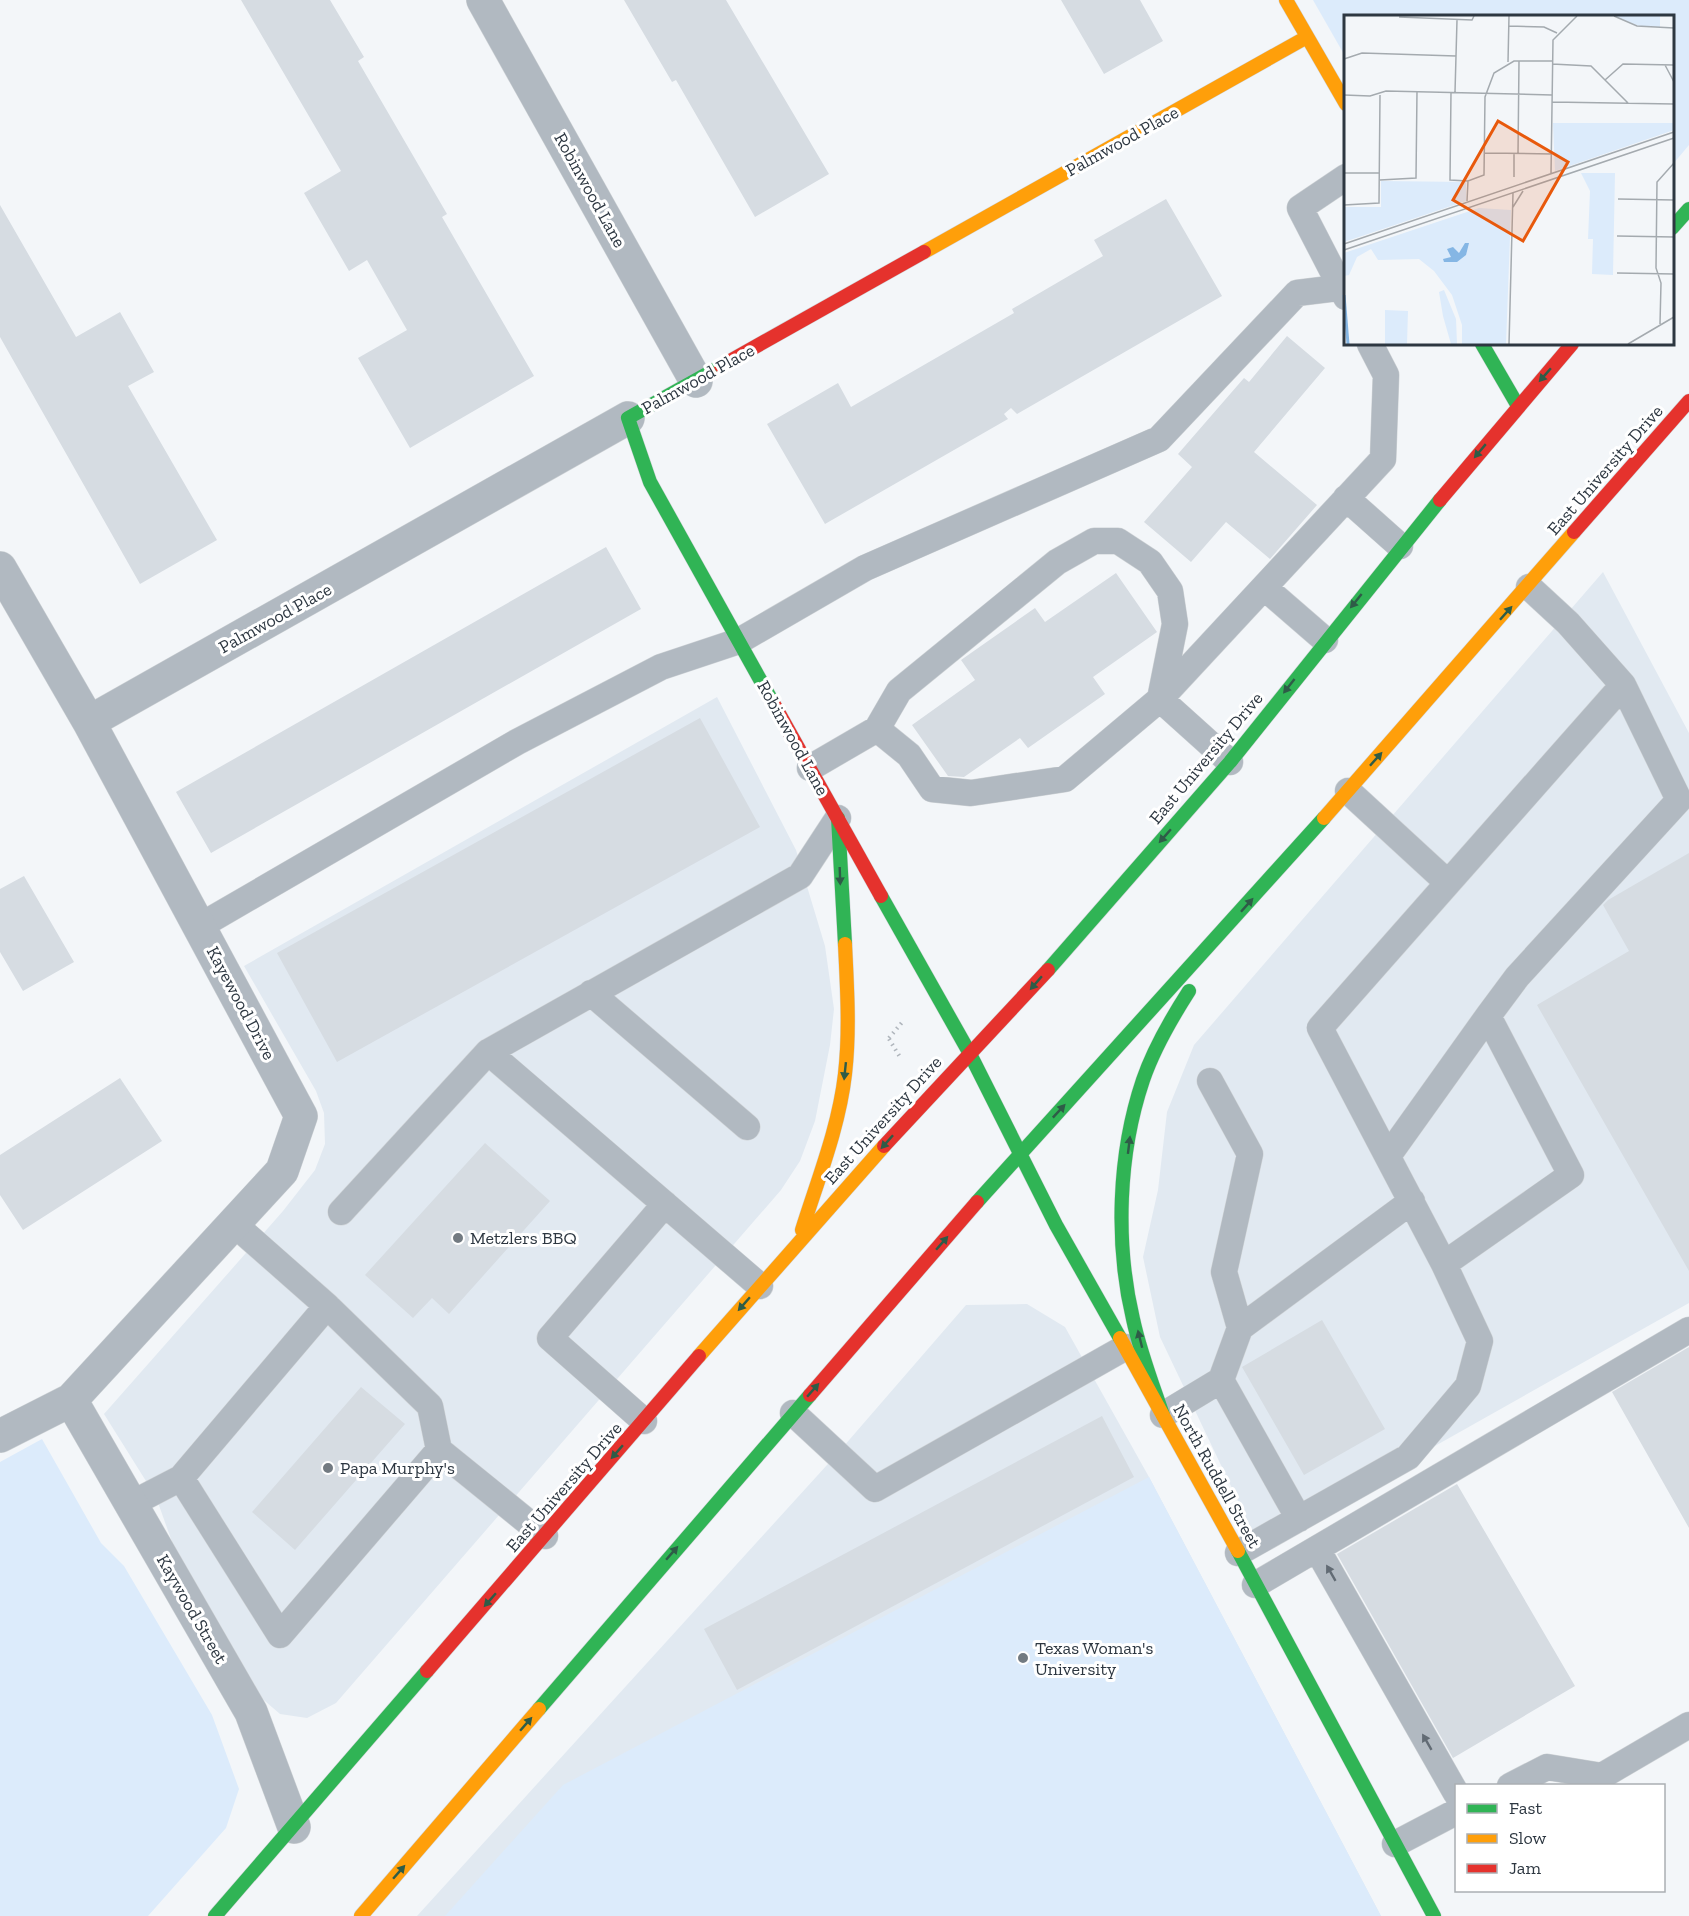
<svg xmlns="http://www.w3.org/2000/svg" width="1689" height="1916" viewBox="0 0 1689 1916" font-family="'Zilla Slab',serif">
	<rect width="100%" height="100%" fill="#f3f6f9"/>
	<path fill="#e1e9f1" d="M 1603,572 L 1689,733 L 1689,1303 L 1259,1545 L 1160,1337 L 1143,1257 L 1158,1190 L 1167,1112 L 1194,1045 Z
		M 717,697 L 796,850 L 825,946 L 834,1009 L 830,1045 L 815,1121 L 800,1161 L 781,1190 L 336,1703 L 307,1718 L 280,1714 L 258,1695 L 181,1567 L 156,1497 L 104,1414 L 283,1211 L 315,1170 L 325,1144 L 324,1113 L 316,1091 L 244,966 Z
		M 1027,1304 L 1065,1327 L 1149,1477 L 1381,1916 L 417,1916 L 837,1454 L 966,1305 Z"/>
	<path fill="#dcebfb" d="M 1313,0 L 1689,0 L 1689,145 L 1673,164 L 1672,16 L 1346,16 L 1345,56 Z
		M 42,1439 L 101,1543 L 124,1566 L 212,1715 L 239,1789 L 226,1828 L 148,1916 L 0,1916 L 0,1462 Z
		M 1149,1477 L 1381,1916 L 445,1916 L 563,1785 Z"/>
	<path fill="#d6dce2" d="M 241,0 L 330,0 L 364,57 L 358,61 L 447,214 L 442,217 L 534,376 L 410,448 L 358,358 L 407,330 L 367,260 L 349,271 L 304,193 L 341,171 Z
		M 624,0 L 726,0 L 829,174 L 755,217 L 676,80 L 672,82 Z
		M 1061,0 L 1140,0 L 1163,41 L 1104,74 Z
		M 1166,199 L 1222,296 L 1017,414 L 1011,408 L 1004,414 L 1008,419 L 825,524 L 767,424 L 838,383 L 851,407 L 1014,313 L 1012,309 L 1103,256 L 1094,240 Z
		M 0,205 L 76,337 L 120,312 L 154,372 L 128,386 L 217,540 L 140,584 L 0,337 Z
		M 1287,336 L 1325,368 L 1254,452 L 1317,505 L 1270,559 L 1226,522 L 1191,562 L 1144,522 L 1192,467 L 1178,454 L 1244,378 L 1249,382 Z
		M 606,547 L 641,609 L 211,853 L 176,792 Z
		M 1116,573 L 1157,632 L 1093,677 L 1105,694 L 1028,748 L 1020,738 L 964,777 L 948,776 L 912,725 L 975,680 L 961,660 L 1035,608 L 1045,622 Z
		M 700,718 L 760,827 L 337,1062 L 277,953 Z
		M 1689,853 L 1689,1271 L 1537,1005 L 1629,951 L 1603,905 L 1608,900 Z
		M 24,876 L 74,962 L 23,991 L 0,952 L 0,889 Z
		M 120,1078 L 162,1141 L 23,1230 L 0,1195 L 0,1155 Z
		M 485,1143 L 550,1201 L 449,1314 L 432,1298 L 413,1318 L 365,1275 Z
		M 1322,1320 L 1385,1429 L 1304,1475 L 1242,1367 Z
		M 1689,1347 L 1689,1528 L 1612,1392 Z
		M 361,1387 L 405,1424 L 295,1550 L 252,1512 Z
		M 1102,1416 L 1134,1477 L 737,1690 L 704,1629 Z
		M 1457,1484 L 1575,1686 L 1453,1758 L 1337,1554 Z"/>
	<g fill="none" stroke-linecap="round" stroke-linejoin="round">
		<g stroke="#d0d4d7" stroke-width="27">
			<path id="lane" d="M 1346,177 L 1300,208 L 1346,297
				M 1346,498 L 1400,546
				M 1529,587 L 1568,623 L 1623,685
				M 1265,588 L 1325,640
				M 1230,762 L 1160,699 L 1383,459 L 1386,375 L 1370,344
				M 810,768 L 877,729 L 909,755 L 932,789 L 971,793 L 1065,779 L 1160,699 L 1175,624 L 1170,591 L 1150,562 L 1118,541 L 1094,541 L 1057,562 L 899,691 L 877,729
				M 1448,883 L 1623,685 L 1679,800 L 1517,977 L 1488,1016
				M 200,926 L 517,742 L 661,667 L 739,641 L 865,568 L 1159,439 L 1297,293 L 1346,287
				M 591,993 L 747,1127
				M 488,1052 L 760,1286
				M 1210,1081 L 1250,1154 L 1224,1272 L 1240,1328 L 1412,1201
				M 1388,1156 L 1488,1016 L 1571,1175 L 1444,1264
				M 341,1212 L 488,1052 L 800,876 L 838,818
				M 234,1224 L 327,1306 L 181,1478 L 280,1635 L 439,1450 L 545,1536
				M 327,1306 L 430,1406 L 439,1450
				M 1221,1380 L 1299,1519
				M 793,1413 L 875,1489 L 1126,1347
				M 1163,1415 L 1221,1380 L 1240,1328
				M 644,1421 L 550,1338 L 665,1204
				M 131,1504 L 181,1478
				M 1317,1549 L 1456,1793
				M 1238,1553 L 1408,1457 L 1468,1386 L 1480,1341 L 1444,1264 L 1320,1028 L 1448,883 L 1348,791
				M 1255,1585 L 1689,1330
				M 1510,1786 L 1547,1767 L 1602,1776 L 1689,1725
				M 1395,1844 L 1456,1812"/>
		</g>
		<g stroke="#d0d4d7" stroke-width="34">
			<path id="street" d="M 483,0 L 696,381
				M 0,568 L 89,722 L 301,1116 L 282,1171 L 71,1400 L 0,1436
				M 89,722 L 628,418
				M 71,1400 L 251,1712 L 294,1827"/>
		</g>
		<g stroke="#d0d4d7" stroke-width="15">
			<path id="fast" d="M 1672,228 L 1689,209
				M 1482,344 L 1518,406
				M 721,366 L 628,418 L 650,482 L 772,701
				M 838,818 L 845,944
				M 881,896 L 969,1052 L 1056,1225 L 1120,1338
				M 1048,970 L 1230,762 L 1440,500
				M 977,1202 L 1324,818
				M 1163,1415 C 1152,1383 1140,1352 1133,1319 C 1115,1243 1118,1154 1143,1080 C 1154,1048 1171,1019 1189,991
				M 1238,1551 L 1434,1916
				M 539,1709 L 810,1395
				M 215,1916 L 427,1671"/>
		</g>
		<g stroke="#d0d4d7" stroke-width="15">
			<path id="slow" d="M 1286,0 L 1346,104
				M 924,252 L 1307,37
				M 1324,818 L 1574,532
				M 802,1230 C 818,1179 839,1127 845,1074 C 850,1030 847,987 845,944
				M 1120,1338 L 1238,1551
				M 699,1356 L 884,1146
				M 361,1916 L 539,1709"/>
		</g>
		<g stroke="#d0d4d7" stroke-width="15">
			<path id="jam" d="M 721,366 L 924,252
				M 1440,500 L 1572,344
				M 1574,532 L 1689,401
				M 772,701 L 881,896
				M 884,1146 L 1048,970
				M 810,1395 L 977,1202
				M 427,1671 L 699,1356"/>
		</g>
		<path stroke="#afb5bc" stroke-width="4" stroke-dasharray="1.5 4.5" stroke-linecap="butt" d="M 889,1038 L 904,1020
			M 889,1039 L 900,1057"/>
		<use href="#lane" stroke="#b1b9c1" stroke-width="26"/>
		<use href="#street" stroke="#b1b9c1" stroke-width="33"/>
		<use href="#fast" stroke="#30b455" stroke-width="14"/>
		<use href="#slow" stroke="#ff9f0a" stroke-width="14"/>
		<use href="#jam" stroke="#e5322d" stroke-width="14"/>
	</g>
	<defs><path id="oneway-solid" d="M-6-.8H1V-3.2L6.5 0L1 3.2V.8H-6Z" transform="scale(1.5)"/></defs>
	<g fill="#2e5c47">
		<use href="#oneway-solid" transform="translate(1545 375) rotate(131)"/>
		<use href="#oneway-solid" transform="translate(1480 451) rotate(130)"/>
		<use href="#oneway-solid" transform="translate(1356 601) rotate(129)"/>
		<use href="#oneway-solid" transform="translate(1506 613) rotate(-48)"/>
		<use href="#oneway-solid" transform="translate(1289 686) rotate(128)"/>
		<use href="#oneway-solid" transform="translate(1376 759) rotate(-48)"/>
		<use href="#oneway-solid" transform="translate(1165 836) rotate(131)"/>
		<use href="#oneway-solid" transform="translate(840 876) rotate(88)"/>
		<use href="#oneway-solid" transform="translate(1247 905) rotate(-48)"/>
		<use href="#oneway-solid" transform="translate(1036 983) rotate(131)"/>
		<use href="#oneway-solid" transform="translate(845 1071) rotate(96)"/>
		<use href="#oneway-solid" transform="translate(1059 1111) rotate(-47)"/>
		<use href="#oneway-solid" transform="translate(887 1142) rotate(132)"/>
		<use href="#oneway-solid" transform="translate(1129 1145) rotate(-83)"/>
		<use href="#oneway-solid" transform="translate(942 1243) rotate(-49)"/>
		<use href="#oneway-solid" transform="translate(744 1304) rotate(131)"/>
		<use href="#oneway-solid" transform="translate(1140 1339) rotate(-104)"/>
		<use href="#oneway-solid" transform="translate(813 1390) rotate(-49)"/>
		<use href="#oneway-solid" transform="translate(617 1452) rotate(131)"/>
		<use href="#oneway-solid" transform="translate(672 1553) rotate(-49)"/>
		<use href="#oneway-solid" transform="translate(490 1600) rotate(131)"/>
		<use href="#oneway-solid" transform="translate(526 1724) rotate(-49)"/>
		<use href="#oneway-solid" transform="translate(399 1872) rotate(-49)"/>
	</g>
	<g fill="#626b74">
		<use href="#oneway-solid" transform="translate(1331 1573) rotate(-120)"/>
		<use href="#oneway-solid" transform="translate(1427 1742) rotate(-120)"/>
	</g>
	<g fill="#727a81" stroke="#fff" stroke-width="2">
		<circle cx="458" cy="1238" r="6"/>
		<circle cx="328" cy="1468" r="6"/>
		<circle cx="1023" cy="1658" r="6"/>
	</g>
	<g text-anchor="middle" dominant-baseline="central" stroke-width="6" stroke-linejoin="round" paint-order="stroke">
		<g font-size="18" fill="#2d3741" stroke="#fff">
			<text transform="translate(1122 141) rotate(-29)">Palmwood Place</text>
			<text transform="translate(590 190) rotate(61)">Robinwood Lane</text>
			<text transform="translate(698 379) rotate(-29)">Palmwood Place</text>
			<text transform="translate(1605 470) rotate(-49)">East University Drive</text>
			<text transform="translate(275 618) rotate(-29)">Palmwood Place</text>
			<text transform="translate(793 738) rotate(61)">Robinwood Lane</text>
			<text transform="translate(1206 758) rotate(-50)">East University Drive</text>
			<text transform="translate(241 1003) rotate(62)">Kayewood Drive</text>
			<text transform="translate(883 1120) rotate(-48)">East University Drive</text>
			<text transform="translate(1217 1476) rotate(61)">North Ruddell Street</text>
			<text transform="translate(564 1487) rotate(-49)">East University Drive</text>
			<text transform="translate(192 1609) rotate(60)">Kaywood Street</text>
		</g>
		<g font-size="18" fill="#2d3741" stroke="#fff" text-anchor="start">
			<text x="470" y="1238">Metzlers BBQ</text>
			<text x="340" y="1468">Papa Murphy's</text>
			<text x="1035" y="1648">Texas Woman's<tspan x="1035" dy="21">University</tspan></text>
		</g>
	</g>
	<g transform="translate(1344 15)">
		<rect width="330" height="330" fill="#f3f6f9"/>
		<path d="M 270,1 L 316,1 L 316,12 L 298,12 ZM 209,108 L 330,108 L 330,115 L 211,156 ZM 237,158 L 271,158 L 269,260 L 248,259 L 249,224 L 244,224 L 246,176 ZM 37,166 L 122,167 L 122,186 L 0,227 L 0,192 L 37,192 ZM 135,193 L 167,195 L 162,329 L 118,329 L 118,310 L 108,280 L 90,256 L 75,244 L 34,245 L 27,234 L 13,242 L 5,260 L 0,261 L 0,238 ZM 100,275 L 112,304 L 113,329 L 107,329 L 99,301 L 95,277 ZM 41,295 L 64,296 L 63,329 L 41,329 Z" fill="#dcebfb"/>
		<path d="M 121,228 L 125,228 L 122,240 L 113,247 L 100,247 L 99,244 L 107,242 L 103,234 L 109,232 L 115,238 Z" fill="#85b6e4"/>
		<path fill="none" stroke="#85b6e4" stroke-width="3" d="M 0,280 L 4,329"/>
		<path fill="none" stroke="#a4aaaf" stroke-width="1.5" d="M 270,1 L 293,11 L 330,13M 55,2 L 128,5 L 130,1M 165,11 L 200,12 L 213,18M 0,44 L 18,38 L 112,41M 164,47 L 165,1M 208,49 L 247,51 L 284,88M 321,50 L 330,67M 261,65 L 279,49 L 330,50M 107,77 L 106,165 L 124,166 L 140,160 L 141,82 L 150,58 L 170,46 L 208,46M 111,77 L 113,5M 0,80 L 26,81 L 42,76 L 208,80M 208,87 L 330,89M 141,138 L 208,139M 174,139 L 175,46M 0,158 L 36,158M 207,159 L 209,25 L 233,1M 170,162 L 170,139M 36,165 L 72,163 L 73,76M 274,184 L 330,185M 123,186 L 124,166M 0,190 L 35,188 L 36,80M 169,192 L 179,176M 273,221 L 330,222M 0,229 L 330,117M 0,235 L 330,123M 273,258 L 330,259M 316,309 L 317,268 L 312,253 L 313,167 L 330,148M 165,329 L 169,178M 284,329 L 330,302"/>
		<path fill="#e8590c" fill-opacity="0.15" stroke="#e8590c" stroke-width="3" d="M 154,106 L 224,147 L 179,226 L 109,185 Z"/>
		<rect width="330" height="330" fill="none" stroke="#2d3741" stroke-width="3"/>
	</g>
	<rect x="1455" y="1784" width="210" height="108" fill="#ffffff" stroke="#abafb3" stroke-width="1.5"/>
	<rect x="1467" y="1804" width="30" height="9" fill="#30b455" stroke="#abafb3" stroke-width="1.5"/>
	<text x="1509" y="1814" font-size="18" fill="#2d3741">Fast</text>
	<rect x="1467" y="1834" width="30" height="9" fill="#ff9f0a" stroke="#abafb3" stroke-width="1.5"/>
	<text x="1509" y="1844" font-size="18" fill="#2d3741">Slow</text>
	<rect x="1467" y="1864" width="30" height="9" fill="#e5322d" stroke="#abafb3" stroke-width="1.5"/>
	<text x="1509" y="1874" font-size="18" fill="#2d3741">Jam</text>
</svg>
